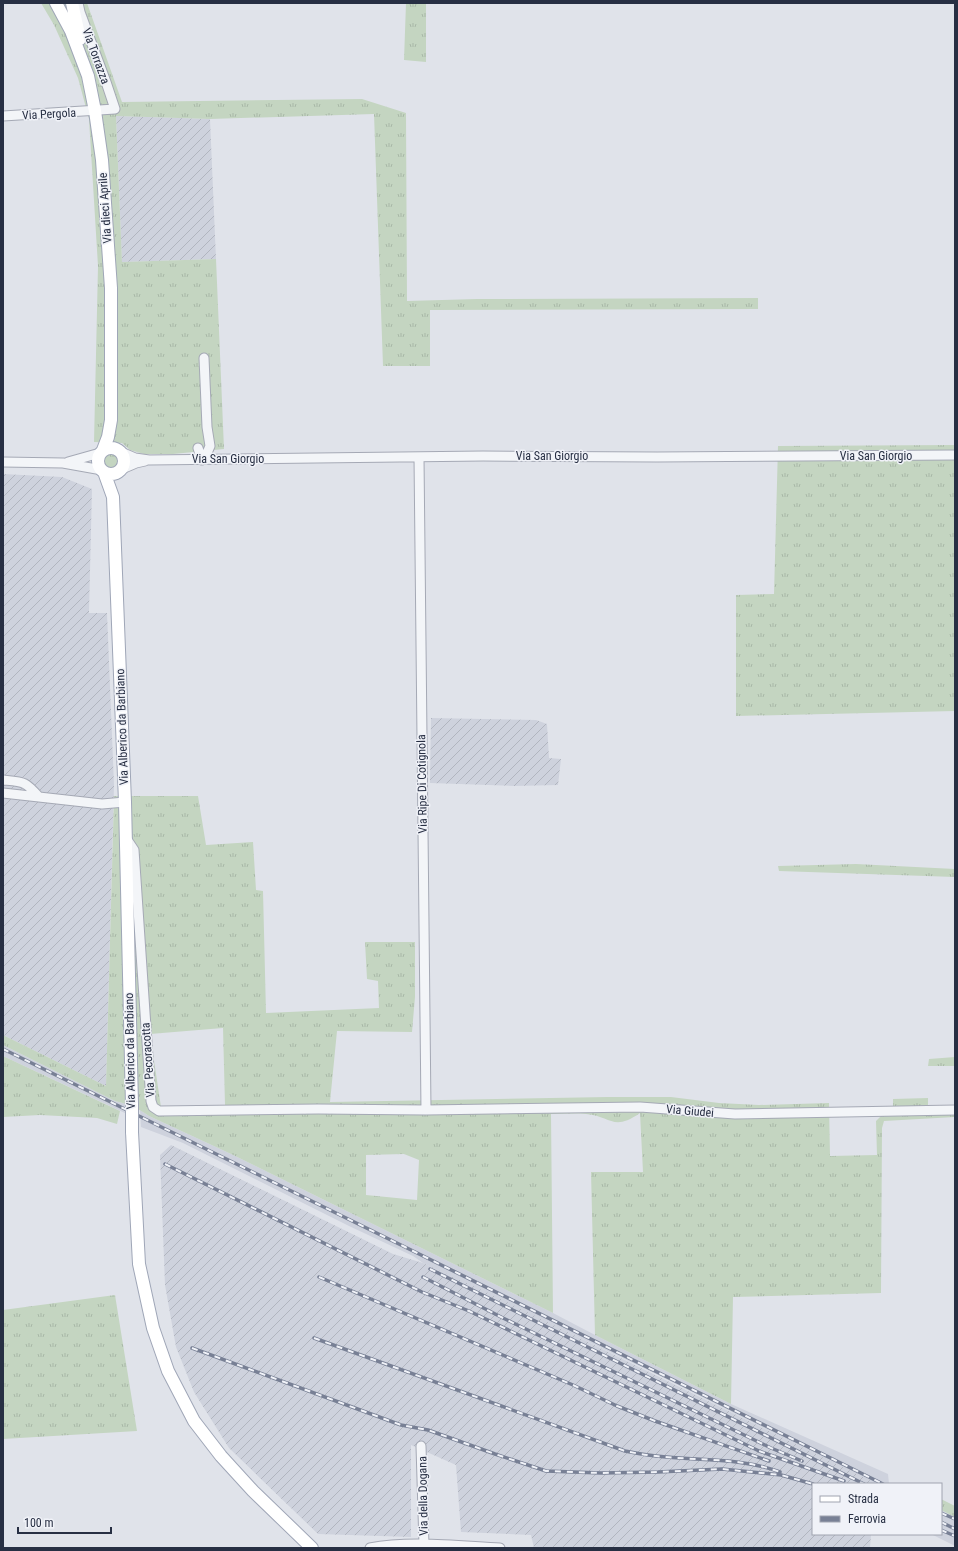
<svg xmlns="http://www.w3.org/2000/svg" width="958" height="1551" viewBox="0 0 958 1551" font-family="'Roboto Condensed',sans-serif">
	<defs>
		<pattern id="industrial-furrows" width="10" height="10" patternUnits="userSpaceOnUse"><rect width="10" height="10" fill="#ced2dd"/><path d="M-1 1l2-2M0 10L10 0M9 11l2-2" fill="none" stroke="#b1b5bf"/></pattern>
		<pattern id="grass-tufts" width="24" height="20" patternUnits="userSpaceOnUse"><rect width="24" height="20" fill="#c4d5c1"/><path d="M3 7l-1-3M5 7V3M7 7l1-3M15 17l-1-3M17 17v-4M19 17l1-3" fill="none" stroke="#a8b7a7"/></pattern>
	</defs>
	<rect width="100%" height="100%" fill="#e0e3ea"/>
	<path fill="#ced2dd" d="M 3,1045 L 115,1101 L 127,1104 L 127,1114 L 3,1056 Z
		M 140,1110 L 149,1116 L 231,1154 L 553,1313 L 595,1335 L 731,1404 L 888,1474 L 889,1484 L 875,1484 L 658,1375 L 423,1263 L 413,1256 L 349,1226 L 183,1143 L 141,1127 Z
		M 941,1510 L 955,1517 L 955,1546 L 931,1534 L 941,1534 Z"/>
	<path fill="url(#industrial-furrows)" d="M 116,116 L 210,119 L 216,259 L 122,262 Z
		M 3,474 L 62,477 L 92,489 L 89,613 L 107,613 L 114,785 L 106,1086 L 3,1035 Z
		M 431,718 L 536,720 L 547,724 L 549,758 L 561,759 L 558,785 L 514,786 L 430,783 Z
		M 171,1145 L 393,1254 L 423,1263 L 497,1297 L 875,1483 L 813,1484 L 813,1534 L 871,1534 L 870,1548 L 534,1548 L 531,1535 L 461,1532 L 456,1465 L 411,1445 L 411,1537 L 318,1534 L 229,1448 L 194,1392 L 176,1347 L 165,1285 L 160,1155 Z"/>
	<path fill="url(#grass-tufts)" fill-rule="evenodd" d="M 41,3 L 87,3 L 122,102 L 362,99 L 406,113 L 407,301 L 477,299 L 758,298 L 758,309 L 430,310 L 430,366 L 383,366 L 374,114 L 210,119 L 116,116 L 122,262 L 216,259 L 224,449 L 173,454 L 144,454 L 130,450 L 122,443 L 94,442 L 98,266 L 89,119 L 78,78 L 54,25 Z
		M 406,3 L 426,3 L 426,62 L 404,60 Z
		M 955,445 L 955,711 L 736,716 L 736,595 L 774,594 L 778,446 Z
		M103 461a8 8 0 1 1 16 0a8 8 0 1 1-16 0Z
		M 114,796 L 198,796 L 206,845 L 253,842 L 256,890 L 263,891 L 266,1013 L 379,1008 L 378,981 L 367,979 L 365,942 L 415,942 L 415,997 L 412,1032 L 337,1031 L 330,1102 L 607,1097 L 671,1097 L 719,1103 L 759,1105 L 829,1103 L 830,1156 L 877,1155 L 876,1121 L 881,1116 L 893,1115 L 893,1099 L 928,1098 L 928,1106 L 955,1106 L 955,1117 L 884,1121 L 882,1128 L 881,1293 L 733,1297 L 731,1404 L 595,1335 L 591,1172 L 643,1172 L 640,1113 C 613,1132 611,1116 586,1114 C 575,1113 563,1114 551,1114 L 553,1313 L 231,1154 L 149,1116 C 138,1108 128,1104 115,1101 L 3,1045 L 3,1035 L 106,1086 ZM 223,1028 L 225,1105 L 161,1107 L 150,1034 ZM 404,1154 L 419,1160 L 417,1200 L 366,1195 L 366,1155 Z
		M 856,864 L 955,869 L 955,877 L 779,871 L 778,866 Z
		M 3,1056 L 120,1111 L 117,1124 L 97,1118 L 40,1115 L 3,1117 Z
		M 955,1057 L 955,1066 L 928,1066 L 929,1059 Z
		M 115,1295 L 137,1431 L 3,1439 L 3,1310 Z
		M 941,1499 L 955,1506 L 955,1517 L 941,1510 Z"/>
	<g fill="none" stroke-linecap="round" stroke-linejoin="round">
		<g stroke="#a5a9b5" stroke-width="11">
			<path id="minor" d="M 3,116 L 115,109 L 106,82 L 80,12 L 78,3
				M 198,448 L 202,460 L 207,453 L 210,446 L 207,427 L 204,358
				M 121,452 L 135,458 L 149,460 L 483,456 L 657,457 L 955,455
				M 419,457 L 426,1110
				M 3,462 L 63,463 L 102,470
				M 68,462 L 100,453
				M 122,469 L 136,463 L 145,461
				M 3,780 C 24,782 25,781 39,797
				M 3,793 L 102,804 L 125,802
				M 126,838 L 134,850 L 151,1101 L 153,1107 L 159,1111 L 318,1109 L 426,1110 L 640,1107 L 735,1114 L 955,1110
				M 421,1446 L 424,1545
				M 370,1548 C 409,1540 460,1546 500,1548"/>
		</g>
		<g stroke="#9fa6b7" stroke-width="14">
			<path id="major" d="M 56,3 L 71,31 L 88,76 L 95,111 L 102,160 L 111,288 L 111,420 L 108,437 L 103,450
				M 72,3 L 80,39
				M98 461a13 13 0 1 1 26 0a13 13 0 1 1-26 0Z
				M 104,472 L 113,497 L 125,802 L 132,1105
				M 132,1132 L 139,1264 L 153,1328 L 168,1371 L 194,1421 L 221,1456 L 253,1491 L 312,1548"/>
		</g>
		<use href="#minor" stroke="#f3f5f8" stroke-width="9"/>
		<use href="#major" stroke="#fff" stroke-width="12"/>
		<g stroke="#788095" stroke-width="3.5">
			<path id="rail" d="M 3,1049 L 405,1247 L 883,1484
				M 165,1164 L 422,1292 L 469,1311 L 759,1451 L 844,1481
				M 430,1269 L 864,1484
				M 319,1277 L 573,1385 L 617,1406 L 655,1421 L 769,1461
				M 423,1277 L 503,1318 L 771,1448 L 802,1461
				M 314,1338 L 625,1451 C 635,1453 645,1455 656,1456 C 697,1461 740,1457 780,1472
				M 192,1348 L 401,1425 L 428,1430 L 495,1454 L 546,1471 L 601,1473 L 658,1472 L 722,1469 L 781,1475 L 813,1484
				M 941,1513 L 955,1519
				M 941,1522 L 955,1529
				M 941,1530 L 955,1536"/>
		</g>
		<use href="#rail" stroke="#f0f2f8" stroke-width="2" stroke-dasharray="6" stroke-linecap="butt"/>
		<g stroke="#9fa6b7" stroke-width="14" stroke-linecap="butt">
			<path id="major-bridge" d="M 132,1105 L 132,1132"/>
		</g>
		<use href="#major-bridge" stroke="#fff" stroke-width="12"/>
	</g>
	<g text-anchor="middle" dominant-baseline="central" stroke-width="3" stroke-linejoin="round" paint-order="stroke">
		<g font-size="12" fill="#272f43" stroke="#f0f2f8">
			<text transform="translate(96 56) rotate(70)">Via Torrazza</text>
			<text transform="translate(49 114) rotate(-3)">Via Pergola</text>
			<text transform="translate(105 208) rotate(-94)">Via dieci Aprile</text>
			<text x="552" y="456">Via San Giorgio</text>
			<text x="876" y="456">Via San Giorgio</text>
			<text x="228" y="459">Via San Giorgio</text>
			<text transform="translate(122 727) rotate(-92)">Via Alberico da Barbiano</text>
			<text transform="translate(422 784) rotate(-91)">Via Ripe Di Cotignola</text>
			<text transform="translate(130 1051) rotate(-91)">Via Alberico da Barbiano</text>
			<text transform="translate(148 1060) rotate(-94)">Via Pecoracotta</text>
			<text transform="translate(690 1111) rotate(5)">Via Giudei</text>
			<text transform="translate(423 1496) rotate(-91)">Via della Dogana</text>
		</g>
	</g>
	<rect width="958" height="1551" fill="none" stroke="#272f43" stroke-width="8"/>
	<rect x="812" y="1483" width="130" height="52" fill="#f0f2f8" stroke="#a0a4b0"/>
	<rect x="820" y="1496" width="20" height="6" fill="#ffffff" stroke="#a0a4b0"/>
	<text x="848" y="1503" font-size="12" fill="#272f43">Strada</text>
	<rect x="820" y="1516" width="20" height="6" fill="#788095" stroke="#a0a4b0"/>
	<text x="848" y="1523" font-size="12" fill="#272f43">Ferrovia</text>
	<path d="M18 1527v6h93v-6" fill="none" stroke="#272f43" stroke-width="2"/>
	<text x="24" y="1527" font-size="12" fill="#272f43" stroke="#f0f2f8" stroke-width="3" paint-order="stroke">100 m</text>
</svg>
